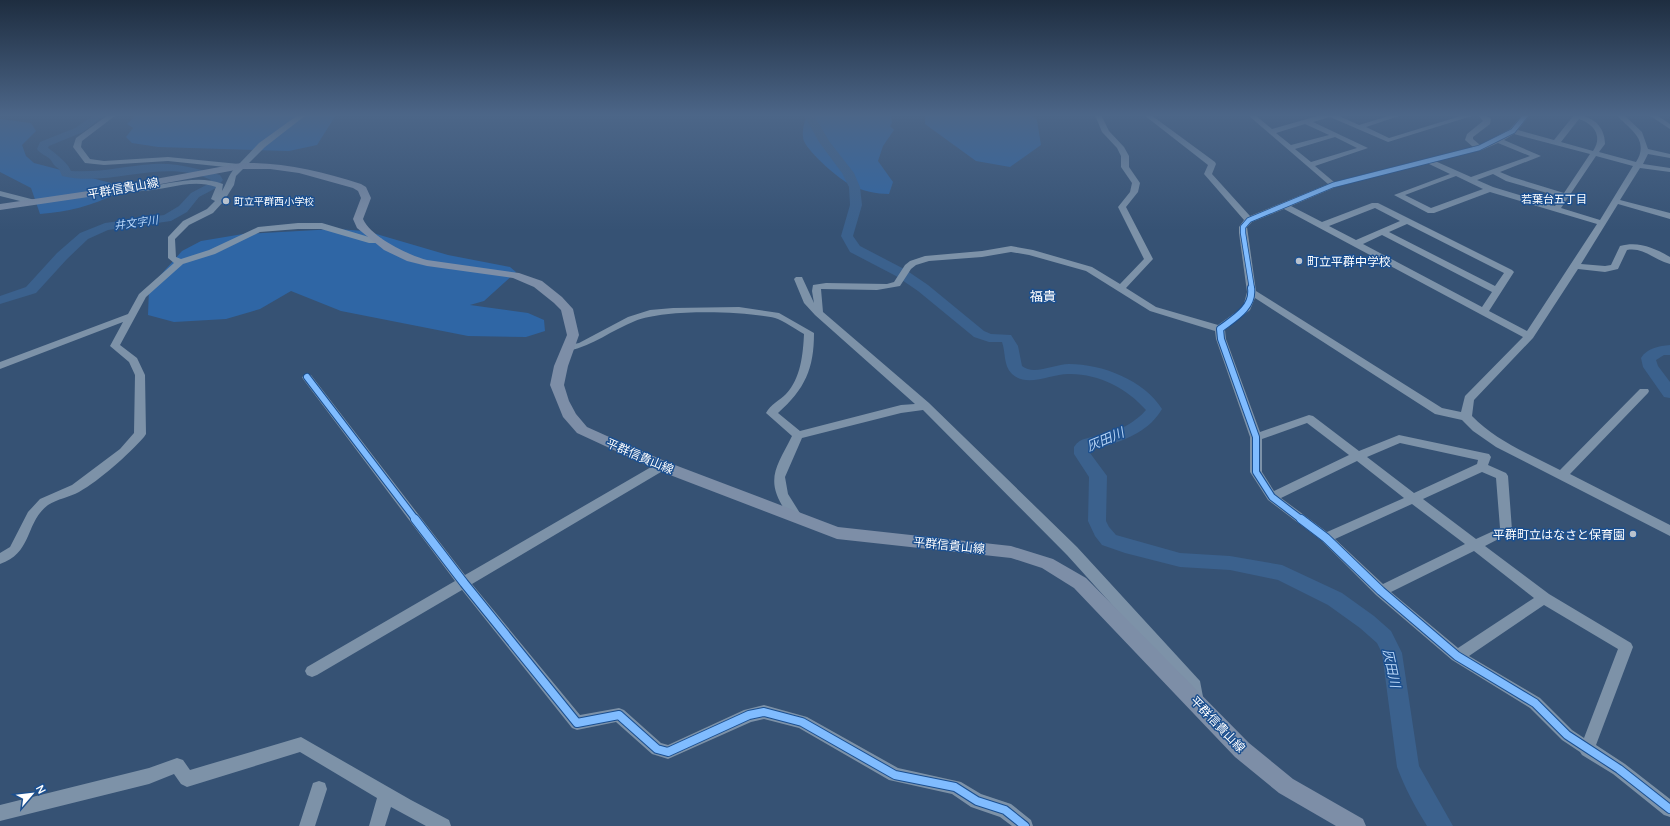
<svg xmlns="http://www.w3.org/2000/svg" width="1670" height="826" viewBox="0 0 1670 826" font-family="Manrope,'Noto Sans JP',sans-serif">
	<rect width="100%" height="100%" fill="#365274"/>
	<path fill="#2f66a5" d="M 136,115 L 336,115 L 317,145 L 289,151 L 158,147 L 132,143 L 126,137 L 133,128 L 127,124 Z
		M 807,115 L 891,115 L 892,123 L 890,126 L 894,130 L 883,146 L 878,161 L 893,182 L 889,194 C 877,194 862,191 851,185 C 840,180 809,153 804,141 C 801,133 804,123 807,115 Z
		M 925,115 L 1031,115 L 1037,120 L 1041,145 L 1010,167 L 976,161 L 925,124 Z
		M 0,119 L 31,123 L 36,131 L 22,145 L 26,156 L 34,163 L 111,183 L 117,193 C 93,206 66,212 40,214 L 31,188 L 0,172 Z
		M 335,229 L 366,231 L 448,255 L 510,267 L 516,272 L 484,301 L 470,305 L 528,313 L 544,320 L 545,331 L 526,337 L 468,336 L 341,311 L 291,291 L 260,309 L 226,319 L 174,322 L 148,315 L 149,288 L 182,251 L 201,241 L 243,234 Z"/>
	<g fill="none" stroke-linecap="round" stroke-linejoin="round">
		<path fill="#3b618d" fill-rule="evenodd" d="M 94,115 L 105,115 L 83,132 L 49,146 L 48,148 C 54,152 69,164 71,171 C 101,173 124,166 153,164 C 175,162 199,169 220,175 L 223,180 L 216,188 L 199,197 L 187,212 L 171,221 L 108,230 L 88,239 L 67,259 L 36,293 L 0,304 L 0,296 L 26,287 L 57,253 L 80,233 L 105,223 L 164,215 L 179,206 L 191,193 L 208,184 L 211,180 C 163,157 111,188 62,176 L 59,169 C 54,166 53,163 50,159 C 46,155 40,154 37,149 L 40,142 L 75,128 Z
			M 804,115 L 814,115 L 829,141 L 854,173 L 860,187 L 862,205 L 853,236 L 860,246 L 906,270 L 928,285 L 984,331 L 991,334 L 1011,335 L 1018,346 L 1022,366 C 1034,376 1054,364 1069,364 C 1102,364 1144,380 1162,409 C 1150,430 1128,439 1106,446 C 1101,447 1095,447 1090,449 L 1090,453 L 1107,476 L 1106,521 L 1109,527 L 1116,535 L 1180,553 L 1230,556 L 1282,565 L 1342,593 L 1374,616 L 1391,631 L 1402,653 L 1419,766 L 1453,826 L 1427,826 C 1415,807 1405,788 1397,767 L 1382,653 L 1377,643 L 1360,628 L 1328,605 L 1278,580 L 1230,570 L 1180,567 L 1125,553 L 1102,545 L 1095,536 L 1088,521 L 1089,477 L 1074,454 L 1074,447 C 1080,437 1091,438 1102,435 C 1117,432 1136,422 1146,410 C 1127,388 1097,373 1068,374 C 1051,374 1027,388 1012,374 C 1003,365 1006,353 1002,342 L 989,342 L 974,337 L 918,291 L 896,276 L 850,252 L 841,236 L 850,205 L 849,187 L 842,173 L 819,142 Z
			M 1670,345 L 1670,355 L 1664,355 L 1656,360 L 1658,366 L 1670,382 L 1670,398 L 1664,397 L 1643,367 L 1641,358 C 1647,348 1659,346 1670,345 Z"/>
		<path fill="#7d92a8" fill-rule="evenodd" d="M 108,115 L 116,115 L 82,141 L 81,147 L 90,159 L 104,161 L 168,157 L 239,164 L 259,143 L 298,115 L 306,115 L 265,147 L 236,176 L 234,185 L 224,201 L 213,213 L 189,225 L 175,239 L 176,257 L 181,259 L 209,250 L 258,227 L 298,223 L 322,223 L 369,237 L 381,238 L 382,240 L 378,243 L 369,243 L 321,229 L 298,229 L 260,232 L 215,254 L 183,264 L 146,297 L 120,345 L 137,358 L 145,375 L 146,434 L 144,437 C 128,455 100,480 79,492 C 70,497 57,499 48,505 C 25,522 33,553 0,564 L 0,553 L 10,547 L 28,512 L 40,499 L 72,485 L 120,449 L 134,433 L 135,375 L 129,362 L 110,346 L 123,322 L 0,369 L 0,362 L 128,314 L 139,294 L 174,263 L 168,258 L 168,237 L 183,221 L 207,209 L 215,201 L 211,199 L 216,187 C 192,178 166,190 142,191 C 135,192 129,191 123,190 L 120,190 L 120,186 C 127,185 135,187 142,187 C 170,185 196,174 223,184 L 222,191 C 227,183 228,175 235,168 L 168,161 L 104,165 L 85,163 L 73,147 L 76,138 Z
			M 1095,115 L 1101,115 L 1109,131 L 1124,147 L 1129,156 L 1129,167 L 1140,183 L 1138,192 L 1126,207 L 1153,259 L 1126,288 L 1156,307 L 1218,325 L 1243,307 L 1247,292 L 1239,233 L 1239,227 L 1244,220 L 1204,174 L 1208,165 L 1144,115 L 1151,115 L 1215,162 L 1216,164 L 1212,174 L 1250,216 L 1328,184 L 1248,115 L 1255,115 L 1272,129 L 1321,115 L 1337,115 L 1359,125 L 1392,115 L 1402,115 L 1366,127 L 1389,138 L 1464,115 L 1475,115 L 1388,142 L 1330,117 L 1313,122 L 1368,148 L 1315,166 L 1334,182 L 1473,147 L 1465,140 L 1467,134 L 1483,121 L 1478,115 L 1485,115 L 1491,119 L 1490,124 L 1473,137 L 1473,139 L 1480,145 L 1510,129 L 1522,115 L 1530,115 L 1518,130 L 1554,140 L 1574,115 C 1592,115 1605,126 1605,144 L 1599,152 L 1636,162 C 1650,140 1630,129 1616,115 L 1624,115 L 1642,132 L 1648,149 L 1670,154 L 1670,158 L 1648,154 L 1643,164 L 1670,168 L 1670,172 L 1640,168 L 1620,200 L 1670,213 L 1670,219 L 1618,204 L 1581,264 L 1605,266 L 1611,265 L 1620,246 C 1639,241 1654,248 1670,257 L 1670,264 C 1654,260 1644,247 1627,250 L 1618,269 L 1605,272 L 1578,269 L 1533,338 L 1474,400 L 1472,416 C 1496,441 1529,454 1560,470 L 1640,389 L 1648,389 L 1649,391 L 1648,393 L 1570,474 L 1670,525 L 1670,536 L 1496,447 L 1473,431 L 1462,420 L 1435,414 L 1255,298 L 1250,310 L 1225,330 L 1226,339 L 1260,432 L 1309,415 L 1313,416 L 1359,451 L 1399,435 L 1489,454 L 1491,457 L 1488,465 L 1506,473 L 1508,476 L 1512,530 L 1510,533 L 1485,546 L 1549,594 L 1631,643 L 1633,647 L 1596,745 L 1625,764 L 1670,799 L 1670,817 L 1664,815 L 1613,774 L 1582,755 L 1580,752 L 1562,740 L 1530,708 L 1452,660 L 1376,595 L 1322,541 L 1268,500 L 1250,472 L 1250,437 L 1216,339 L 1215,331 L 1150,311 L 1086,271 L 1029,255 L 1011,252 L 982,257 L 929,261 L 916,265 L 911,269 L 900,286 L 877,290 L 821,289 L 823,312 L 929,403 L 1077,547 L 1200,681 L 1204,702 L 1202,707 L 1197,709 L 1192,707 L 1188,689 L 1067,555 L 923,410 L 901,413 L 802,438 L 785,477 L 788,494 L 803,518 L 801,521 C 793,524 791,519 787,513 C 764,480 776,468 792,436 L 766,413 C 770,405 780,400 786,394 C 801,378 803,354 804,334 C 795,329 784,321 775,318 C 742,311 666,309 635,321 C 612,330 594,345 569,351 L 564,348 L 565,346 L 579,343 L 628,317 L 650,310 L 673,308 L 739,307 L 779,313 L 814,333 C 814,369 805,389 778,413 L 800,431 L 901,405 L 915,404 L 815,315 L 804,303 L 794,279 L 796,277 L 802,277 L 814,303 L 812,291 L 813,285 L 826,283 L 887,284 L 894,282 L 905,265 L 910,261 L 925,256 L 982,251 L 1011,246 L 1033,250 L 1092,267 L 1120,284 L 1144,259 L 1118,207 L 1130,192 L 1132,183 L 1121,167 L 1121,156 L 1117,148 L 1102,132 ZM 1579,119 C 1594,124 1603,136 1593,151 L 1561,142 ZM 1305,124 L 1329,135 L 1291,145 L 1276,133 ZM 1514,134 L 1590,154 L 1564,193 L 1512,177 L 1500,172 L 1541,156 L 1504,140 ZM 1335,137 L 1357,148 L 1311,162 L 1295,149 ZM 1498,143 L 1530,156 L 1471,177 L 1435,161 L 1482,150 ZM 1596,156 L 1633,166 L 1600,220 L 1561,208 ZM 1427,163 L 1450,174 L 1394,195 L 1428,213 L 1434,213 L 1490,192 L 1597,224 L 1527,331 L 1489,311 L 1514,272 L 1512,270 L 1378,203 L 1372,203 L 1322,222 L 1291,206 L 1336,187 ZM 1493,174 L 1506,181 L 1561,197 L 1555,206 L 1493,187 L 1477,180 ZM 1456,176 L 1483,189 L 1431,208 L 1405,195 ZM 1375,208 L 1400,221 L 1356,240 L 1329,226 ZM 1284,209 L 1523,337 L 1465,396 L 1461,412 L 1442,408 L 1256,291 L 1247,227 L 1252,222 ZM 1407,224 L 1504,273 L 1495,286 L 1389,232 ZM 1382,235 L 1492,292 L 1482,307 L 1363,244 ZM 1307,423 L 1349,455 L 1274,491 L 1262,472 L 1262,439 ZM 1400,443 L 1478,460 L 1477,464 L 1414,493 L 1367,457 ZM 1357,461 L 1404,498 L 1327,532 L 1281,498 ZM 1482,472 L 1496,478 L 1500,528 L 1476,539 L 1423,499 ZM 1412,504 L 1465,544 L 1383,584 L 1335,539 ZM 1474,551 L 1534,598 L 1458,648 L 1391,592 ZM 1544,605 L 1618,649 L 1584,738 L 1572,730 L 1540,698 L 1469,656 Z
			M 1649,115 L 1657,115 L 1670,124 L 1670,129 Z
			M 0,191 L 35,200 L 36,202 L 32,204 L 0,196 Z
			M 307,374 L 311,375 L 465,575 L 658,463 L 666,463 L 668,466 L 666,469 L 472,584 L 580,715 L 619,708 L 624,710 L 661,743 L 668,745 L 744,710 L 764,705 L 807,717 L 898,768 L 961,782 L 981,794 L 1011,804 L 1031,820 L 1033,826 L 1012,826 L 1000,817 L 971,807 L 952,794 L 889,780 L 799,728 L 764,719 L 751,722 L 668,759 L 652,754 L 616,722 L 577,730 L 572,728 L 462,590 L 317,675 L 312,677 L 307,675 L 305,671 L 307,667 L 455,581 L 303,379 L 302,377 Z
			M 301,737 L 411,800 L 449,820 L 451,826 L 426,826 L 391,807 L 385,826 L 369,826 L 377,798 L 300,752 L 187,787 L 181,784 L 174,774 L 149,784 L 0,821 L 0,805 L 149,768 L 177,758 L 183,760 L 190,770 Z
			M 319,781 L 325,783 L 327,789 L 315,826 L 299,826 L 313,783 Z"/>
		<path fill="#7d8ea7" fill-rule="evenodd" d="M 241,163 C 282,162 321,171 361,184 L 366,187 L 371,198 L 363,219 C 371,237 408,255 427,260 L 519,273 L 542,281 L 562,297 L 573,309 L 579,335 L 568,366 L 564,385 L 569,401 L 576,414 L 587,427 L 607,436 L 667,462 L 838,527 L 1011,546 L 1053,559 L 1086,578 L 1249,743 L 1293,779 L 1363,819 L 1366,826 L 1336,826 L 1279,793 L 1235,757 L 1074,588 L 1042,568 L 1011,558 L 837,539 L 657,470 L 577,433 L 563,417 L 550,385 L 554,366 L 567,335 L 561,310 L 554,303 L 534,287 L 513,278 L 427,266 L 407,261 L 384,250 L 357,228 L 353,219 L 361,198 L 358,191 L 353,188 L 299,173 L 270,169 L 241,169 L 102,195 L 0,210 L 0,204 L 102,189 Z"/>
		<g stroke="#1b4f8f" stroke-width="6">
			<path id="cycleway-far2" d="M 1252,289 L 1243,233 L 1243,227 L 1249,220 L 1333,185 L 1479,148 L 1513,131 L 1526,115"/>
		</g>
		<g stroke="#1b4f8f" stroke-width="8">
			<path id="cycleway-far1" d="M 1251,288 C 1254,308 1233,319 1220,329 L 1221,339 L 1256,437 L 1256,472 L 1272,497 L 1302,520
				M 307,377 L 416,520"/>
		</g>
		<g stroke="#1b4f8f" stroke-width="10">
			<path id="cycleway" d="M 415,519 L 464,583 L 577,723 L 619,715 L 657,749 L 668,752 L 749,715 L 764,712 L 802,722 L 895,775 L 955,787 L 977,801 L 1005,810 L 1025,826
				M 1301,519 L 1326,538 L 1381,591 L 1457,656 L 1535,703 L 1567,735 L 1619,769 L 1670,809"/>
		</g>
		<use href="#cycleway-far2" stroke="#80bcff" stroke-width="4.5"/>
		<use href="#cycleway-far1" stroke="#80bcff" stroke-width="6"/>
		<use href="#cycleway" stroke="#80bcff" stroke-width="8"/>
	</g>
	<linearGradient id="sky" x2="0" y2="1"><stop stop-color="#1e2d40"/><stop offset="0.5" stop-color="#4c6688"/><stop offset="1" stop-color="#4c6688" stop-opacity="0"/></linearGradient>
	<rect width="1670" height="230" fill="url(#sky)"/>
	<g fill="#b9c2ce" stroke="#1b4f8f" stroke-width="1.5">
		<circle cx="226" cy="201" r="4"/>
		<circle cx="1299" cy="261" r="4"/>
		<circle cx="1633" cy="534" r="4"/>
	</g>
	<g text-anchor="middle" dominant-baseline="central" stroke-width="3" stroke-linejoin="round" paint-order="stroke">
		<g font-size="10" fill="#fff" stroke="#1b4f8f" text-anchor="start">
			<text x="234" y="201">町立平群西小学校</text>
		</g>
		<g font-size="11" fill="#fff" stroke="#1b4f8f">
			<text x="1554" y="198">若葉台五丁目</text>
		</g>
		<g font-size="11" font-style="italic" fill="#b5d3f5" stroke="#1b4f8f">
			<text transform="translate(136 222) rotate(-8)">井文字川</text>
		</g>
		<g font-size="12" fill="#fff" stroke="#1b4f8f">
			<text transform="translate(123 188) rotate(-10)">平群信貴山線</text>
			<text transform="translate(640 456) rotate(23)">平群信貴山線</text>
			<text transform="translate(949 545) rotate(6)">平群信貴山線</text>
			<text transform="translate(1218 724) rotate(46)">平群信貴山線</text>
		</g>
		<g font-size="12" fill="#fff" stroke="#1b4f8f" text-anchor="start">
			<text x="1307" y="261">町立平群中学校</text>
			<text x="1625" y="534" text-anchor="end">平群町立はなさと保育園</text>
		</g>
		<g font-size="13" fill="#fff" stroke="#1b4f8f">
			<text x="1043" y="296">福貴</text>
		</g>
		<g font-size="13" font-style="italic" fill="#b5d3f5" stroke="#1b4f8f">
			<text transform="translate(1105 439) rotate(-23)">灰田川</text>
			<text transform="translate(1392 668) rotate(78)">灰田川</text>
		</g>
	</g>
	<g transform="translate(32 794) rotate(62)" stroke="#1b4f8f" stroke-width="3" paint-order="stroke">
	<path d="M0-3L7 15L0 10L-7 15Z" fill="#ffffff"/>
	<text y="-6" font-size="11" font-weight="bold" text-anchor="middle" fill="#ffffff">N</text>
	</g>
</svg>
